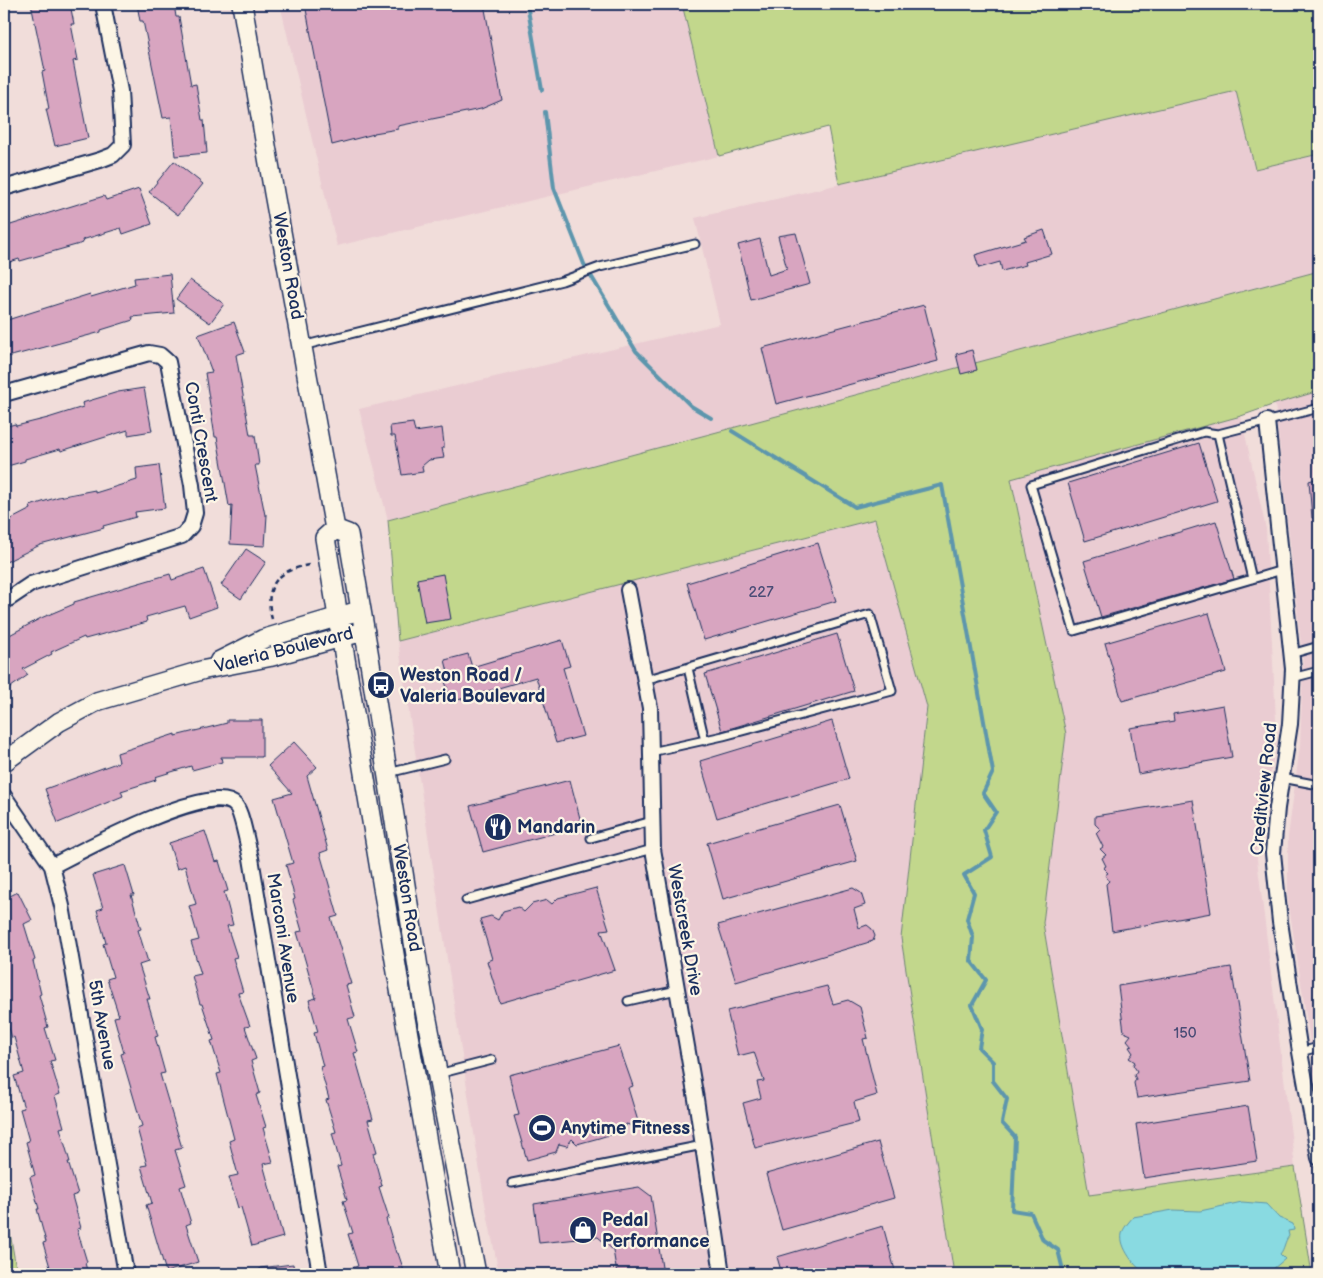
<svg xmlns="http://www.w3.org/2000/svg" width="1323" height="1278" viewBox="0 0 1323 1278" font-family="'Balsamiq Sans',sans-serif">
	<rect width="100%" height="100%" fill="#f1ddda"/>
	<filter id="ink" filterUnits="userSpaceOnUse"><feTurbulence type="fractalNoise" baseFrequency=".02" numOctaves="2"/><feDisplacementMap in="SourceGraphic" scale="10" xChannelSelector="R" yChannelSelector="G"/><feConvolveMatrix kernelMatrix="1 2 1 2 8 2 1 2 1" color-interpolation-filters="sRGB"/></filter>
	<g filter="url(#ink)">
		<path fill="#eaccd2" d="M 280,4 L 682,4 L 719,156 L 337,246 Z
			M 1236,91 L 1255,169 L 1319,154 L 1319,271 L 388,520 L 359,409 L 720,324 L 695,218 Z
			M 1319,391 L 1319,1098 L 1288,900 L 1288,837 L 1300,746 L 1303,664 L 1275,404 Z
			M 1241,416 L 1266,529 L 1277,739 L 1256,851 L 1295,1167 L 1089,1195 L 1043,923 L 1066,734 L 1011,479 Z
			M 875,519 L 927,707 L 901,938 L 954,1274 L 499,1274 L 484,1198 L 398,641 Z"/>
		<path fill="#c2d78c" stroke="#6e8375" d="M 682,4 L 1319,4 L 1319,154 L 1255,169 L 1236,91 L 839,184 L 828,127 L 719,156 Z
			M 1319,271 L 1319,391 L 1275,404 L 1241,416 L 1011,479 L 1066,734 L 1043,923 L 1089,1195 L 1295,1167 L 1312,1274 L 954,1274 L 901,938 L 927,707 L 875,519 L 398,641 L 388,520 Z
			M 4,1197 L 17,1274 L 4,1274 Z"/>
		<path fill="#89dae1" stroke="#5d96ad" d="M 1242,1202 L 1266,1204 L 1279,1218 L 1293,1224 L 1294,1230 L 1288,1231 L 1289,1236 C 1284,1242 1285,1248 1280,1254 L 1285,1259 L 1273,1269 L 1258,1274 L 1146,1274 C 1136,1268 1119,1247 1122,1234 C 1123,1228 1129,1222 1133,1217 L 1173,1210 L 1200,1211 Z"/>
		<g fill="none" stroke-linecap="round" stroke-linejoin="round">
			<path stroke="#5d96ad" stroke-width="4" d="M 527,4 L 542,90
				M 545,112 L 554,188 L 584,264 L 636,351 L 691,406 L 711,418
				M 732,431 L 855,507 L 942,485 L 993,772 L 983,793 L 996,812 L 984,830 L 992,857 L 964,875 L 974,893 L 967,919 L 973,937 L 971,961 L 986,980 L 972,1005 L 982,1029 L 979,1048 L 993,1062 L 993,1081 L 1007,1099 L 1002,1123 L 1015,1137 L 1012,1210 L 1031,1213 L 1043,1240 L 1058,1250 L 1064,1274"/>
		</g>
		<path fill="#d8a5c0" stroke="#1b2f5e" d="M 31,4 L 70,4 L 74,24 L 71,24 L 78,60 L 73,61 L 88,138 L 55,146 L 46,109 L 49,109 L 42,72 L 45,71 Z
			M 137,4 L 174,4 L 176,17 L 179,17 L 191,85 L 196,84 L 202,120 L 204,120 L 207,153 L 175,156 L 171,117 L 163,118 L 143,21 L 140,21 Z
			M 305,4 L 484,4 L 502,100 L 481,109 L 398,126 L 398,129 L 374,133 L 374,134 L 332,145 Z
			M 174,161 L 203,184 L 178,215 L 149,192 Z
			M 139,189 L 152,224 L 123,234 L 121,228 L 82,240 L 83,243 L 20,261 L 19,259 L 4,264 L 4,227 L 104,196 L 106,200 Z
			M 1044,230 L 1052,254 L 1025,262 L 1026,265 L 1002,271 L 1000,262 L 979,268 L 975,255 L 1026,240 L 1024,237 Z
			M 796,233 L 810,284 L 751,300 L 738,245 L 760,239 L 769,275 L 787,269 L 778,236 Z
			M 170,274 L 174,313 L 132,317 L 133,320 L 101,330 L 101,332 L 4,358 L 4,321 L 90,294 L 91,297 L 135,284 L 134,278 Z
			M 190,280 L 224,304 L 210,323 L 176,299 Z
			M 924,305 L 938,361 L 776,404 L 762,348 Z
			M 234,322 L 245,352 L 236,355 L 250,435 L 255,435 L 259,465 L 255,465 L 265,515 L 267,515 L 265,546 L 230,544 L 232,505 L 229,506 L 217,437 L 215,437 L 205,373 L 212,372 L 198,335 Z
			M 972,350 L 977,370 L 961,374 L 956,354 Z
			M 144,388 L 152,431 L 128,435 L 128,430 L 61,451 L 60,449 L 25,459 L 25,461 L 4,467 L 4,427 L 15,424 L 16,426 L 48,418 L 83,407 L 82,403 L 118,392 Z
			M 413,423 L 415,432 L 442,428 L 444,444 L 444,448 L 442,448 L 444,458 L 429,460 L 422,466 L 423,472 L 402,475 L 395,436 L 391,436 L 390,426 Z
			M 1199,443 L 1217,501 L 1085,541 L 1068,483 Z
			M 159,465 L 165,508 L 135,512 L 136,517 L 103,526 L 104,528 L 40,545 L 4,563 L 4,523 L 31,509 L 30,506 L 58,497 L 95,490 L 95,493 L 137,480 L 136,468 Z
			M 1319,478 L 1319,518 L 1312,518 L 1309,481 Z
			M 1216,521 L 1234,579 L 1101,617 L 1084,561 Z
			M 818,543 L 836,601 L 704,640 L 687,583 Z
			M 246,549 L 266,562 L 241,599 L 221,585 Z
			M 204,569 L 217,607 L 189,617 L 185,606 L 146,617 L 147,622 L 85,639 L 84,637 L 51,652 L 52,654 L 23,669 L 28,675 L 4,692 L 4,638 L 41,618 L 74,604 L 74,602 L 170,574 L 172,580 Z
			M 443,574 L 451,619 L 425,623 L 417,579 Z
			M 1209,613 L 1226,672 L 1122,701 L 1105,643 Z
			M 837,634 L 854,691 L 722,731 L 705,674 Z
			M 562,640 L 570,666 L 563,668 L 583,736 L 556,743 L 536,677 L 451,702 L 443,674 L 448,672 L 445,660 L 468,654 L 472,667 Z
			M 1223,705 L 1232,757 L 1138,774 L 1130,728 L 1174,721 L 1173,714 Z
			M 227,720 L 262,720 L 262,757 L 221,757 L 222,762 L 192,770 L 191,766 L 155,777 L 156,780 L 121,791 L 123,796 L 58,823 L 45,789 L 119,762 L 117,753 L 175,734 L 175,736 L 227,723 Z
			M 832,721 L 849,779 L 717,818 L 700,761 Z
			M 294,742 L 317,767 L 307,776 L 328,850 L 320,853 L 338,916 L 331,918 L 351,984 L 346,985 L 355,1017 L 348,1019 L 358,1052 L 354,1053 L 373,1119 L 368,1120 L 377,1152 L 373,1153 L 382,1186 L 379,1187 L 389,1218 L 386,1219 L 396,1253 L 398,1253 L 405,1274 L 340,1274 L 339,1272 L 358,1266 L 348,1234 L 353,1233 L 343,1201 L 347,1200 L 337,1167 L 341,1166 L 332,1133 L 336,1132 L 326,1100 L 329,1099 L 320,1067 L 323,1066 L 314,1033 L 318,1032 L 309,1000 L 316,998 L 297,932 L 302,931 L 293,900 L 295,899 L 286,865 L 293,863 L 274,798 L 292,793 L 268,766 Z
			M 570,780 L 582,826 L 483,852 L 470,806 Z
			M 1193,800 L 1211,913 L 1112,931 L 1106,884 L 1109,881 L 1105,875 L 1108,873 L 1103,868 L 1106,866 L 1102,858 L 1106,855 L 1100,849 L 1103,847 L 1096,833 L 1100,829 L 1095,824 L 1095,816 Z
			M 840,805 L 857,861 L 723,899 L 707,843 Z
			M 205,831 L 215,862 L 219,861 L 228,891 L 224,892 L 233,925 L 227,926 L 237,957 L 233,958 L 243,992 L 238,993 L 250,1026 L 245,1027 L 256,1059 L 251,1061 L 260,1093 L 256,1095 L 266,1127 L 263,1128 L 273,1162 L 263,1164 L 283,1237 L 252,1246 L 241,1207 L 238,1208 L 229,1177 L 238,1175 L 229,1141 L 234,1139 L 217,1074 L 221,1073 L 211,1041 L 214,1040 L 202,1004 L 200,1004 L 192,976 L 201,974 L 191,942 L 199,940 L 189,906 L 196,904 L 185,866 L 177,869 L 169,843 Z
			M 125,865 L 134,895 L 131,895 L 141,929 L 138,930 L 148,962 L 139,965 L 150,999 L 147,999 L 158,1036 L 155,1037 L 165,1073 L 160,1074 L 182,1148 L 175,1150 L 186,1185 L 180,1187 L 191,1223 L 186,1225 L 198,1262 L 166,1272 L 146,1205 L 152,1203 L 141,1166 L 147,1165 L 137,1128 L 142,1126 L 121,1054 L 124,1053 L 114,1017 L 119,1016 L 107,979 L 113,977 L 103,944 L 106,943 L 97,910 L 103,908 L 93,875 Z
			M 596,888 L 609,929 L 601,930 L 615,970 L 500,1003 L 487,961 L 492,959 L 480,919 L 491,916 L 498,920 L 503,911 L 518,907 L 524,912 L 532,904 L 547,900 L 552,904 L 558,898 Z
			M 853,888 L 861,893 L 865,905 L 854,909 L 859,928 L 867,925 L 872,929 L 875,936 L 873,941 L 736,982 L 718,925 Z
			M 18,892 L 32,920 L 24,924 L 35,960 L 33,961 L 41,994 L 39,995 L 48,1027 L 45,1028 L 55,1060 L 50,1061 L 60,1094 L 55,1096 L 64,1127 L 60,1128 L 70,1162 L 68,1162 L 78,1194 L 72,1196 L 81,1228 L 77,1229 L 87,1262 L 85,1263 L 88,1274 L 52,1274 L 43,1243 L 46,1242 L 37,1209 L 39,1209 L 30,1177 L 35,1175 L 26,1142 L 29,1141 L 20,1109 L 24,1108 L 14,1076 L 24,1073 L 14,1037 L 12,1038 L 4,1011 L 4,899 Z
			M 1231,967 L 1250,1081 L 1137,1098 L 1134,1083 L 1136,1079 L 1134,1075 L 1137,1071 L 1133,1065 L 1135,1062 L 1129,1058 L 1133,1053 L 1129,1047 L 1132,1046 L 1127,1040 L 1131,1035 L 1124,1032 L 1118,986 Z
			M 827,986 L 833,1004 L 848,1000 L 860,1007 L 868,1038 L 863,1039 L 877,1095 L 854,1102 L 859,1122 L 755,1148 L 743,1103 L 761,1098 L 757,1082 L 764,1081 L 754,1052 L 738,1056 L 727,1011 Z
			M 619,1046 L 633,1086 L 628,1088 L 640,1128 L 626,1124 L 625,1130 L 599,1138 L 577,1144 L 572,1139 L 567,1146 L 559,1144 L 556,1152 L 527,1160 L 514,1116 L 519,1115 L 509,1075 Z
			M 1248,1106 L 1257,1161 L 1144,1178 L 1136,1124 Z
			M 878,1142 L 894,1198 L 782,1230 L 766,1174 Z
			M 639,1187 L 651,1196 L 663,1274 L 617,1274 L 613,1250 L 598,1237 L 539,1243 L 534,1204 Z
			M 883,1226 L 896,1274 L 782,1274 L 777,1257 Z
			M 293,1264 L 294,1274 L 260,1274 L 260,1268 Z"/>
		<g fill="none" stroke-linecap="round" stroke-linejoin="round">
			<g stroke="#1b2f5e" stroke-width="11">
				<path id="service" d="M 302,346 L 562,281 L 600,267 L 695,244
					M 1218,434 L 1252,579 L 1282,570
					M 1252,579 L 1074,631 L 1031,485 L 1204,432 L 1218,434 L 1319,408
					M 1291,654 L 1319,646
					M 688,668 L 705,741
					M 1292,678 L 1319,671
					M 645,680 L 870,614 L 892,691 L 723,736 L 651,752
					M 388,773 L 445,759
					M 1282,778 L 1319,785
					M 591,838 L 652,821
					M 466,900 L 653,849
					M 628,1001 L 677,990
					M 1300,1052 L 1319,1047
					M 438,1074 L 492,1060
					M 512,1183 L 703,1145"/>
			</g>
			<g stroke="#1b2f5e" stroke-width="18">
				<path id="minor" d="M 4,188 L 100,160 L 113,155 L 123,145 L 120,91 L 103,4
					M 4,394 L 149,353 L 160,355 L 168,362 L 192,485 L 195,513 L 191,526 L 182,536 L 31,584 L 4,602
					M 1267,421 L 1293,669 L 1290,724 L 1277,808 L 1273,853 L 1280,922 L 1300,1052 L 1319,1158
					M 628,590 L 650,708 L 653,849 L 696,1099 L 722,1274
					M 4,796 L 52,866 L 62,906 L 126,1274
					M 52,866 C 80,852 213,779 236,806 C 242,813 248,848 251,858 L 320,1274"/>
			</g>
			<g stroke="#1b2f5e" stroke-width="21">
				<path id="tertiary" d="M 219,661 L 263,639 L 361,610
					M 4,762 L 59,722 L 98,701 L 203,670 L 270,657 L 365,631"/>
			</g>
			<g stroke="#1b2f5e" stroke-width="22">
				<path id="secondary" d="M 242,4 L 274,193 L 335,529
					M 335,529 L 348,534 L 369,657 L 423,999 L 476,1274
					M 335,529 L 325,538 L 398,978 L 450,1274"/>
			</g>
			<path stroke="#1b2f5e" stroke-width="2.5" stroke-dasharray="5 4" stroke-linecap="butt" d="M 272,619 C 263,586 278,570 309,565"/>
			<use href="#service" stroke="#fcf5e5" stroke-width="7"/>
			<use href="#minor" stroke="#fcf5e5" stroke-width="14"/>
			<use href="#tertiary" stroke="#fcf5e5" stroke-width="18"/>
			<use href="#secondary" stroke="#fcf5e5" stroke-width="19"/>
		</g>
	</g>
	<defs>
		<g id="bus-disc" transform="scale(1.4375)"><circle r="9.5" fill="#1b2f5e" stroke="#fcf5e5"/><path d="M-5-6H5V4H4V6H2V4H-2V6H-4V4H-5ZM-3.5-4V0h7V-4ZM-3.5 1.2v1.5H-2V1.2ZM2 1.2v1.5H3.5V1.2Z" fill="#fff"/></g>
		<g id="restaurant-disc" transform="scale(1.4375)"><circle r="9.5" fill="#1b2f5e" stroke="#fcf5e5"/><path d="M-5-6h1v4h1v-4h1v4h1v-4h1v5L-1.5 .5V6h-2V.5L-5-1ZM5-6V6H3V1.5H1.5Q1.5-4 5-6Z" fill="#fff"/></g>
		<g id="stadium-disc" transform="scale(1.4375)"><circle r="9.5" fill="#1b2f5e" stroke="#fcf5e5"/><path d="M0-5a6.5 5 0 1 0 0 10a6.5 5 0 1 0 0-10ZM-3.5-1.8h7v3.6h-7Z" fill="#fff"/></g>
		<g id="shop-disc" transform="scale(1.4375)"><circle r="9.5" fill="#1b2f5e" stroke="#fcf5e5"/><path d="M-5-2.5h2.3a2.7 3.5 0 0 1 5.4 0H5L5.5 6h-11ZM-1.5-2.5h3a1.5 2.3 0 0 0-3 0Z" fill="#fff"/></g>
	</defs>
	<g fill-rule="evenodd">
		<use href="#bus-disc" x="381" y="685"/>
		<use href="#restaurant-disc" x="498" y="827"/>
		<use href="#stadium-disc" x="542" y="1128"/>
		<use href="#shop-disc" x="583" y="1230"/>
	</g>
	<g text-anchor="middle" dominant-baseline="central" stroke-width="4.5" stroke-linejoin="round" paint-order="stroke">
		<g font-size="15" fill="#4a4c76">
			<text x="761" y="592">227</text>
			<text x="1185" y="1033">150</text>
		</g>
		<g font-size="18" fill="#1b2f5e" stroke="#fcf5e5">
			<text transform="translate(288 266) rotate(80)">Weston Road</text>
			<text transform="translate(201 442) rotate(80)">Conti Crescent</text>
			<text transform="translate(284 650) rotate(-14)">Valeria Boulevard</text>
			<text transform="translate(1264 789) rotate(-84)">Creditview Road</text>
			<text transform="translate(407 898) rotate(81)">Weston Road</text>
			<text transform="translate(685 930) rotate(80)">Westcreek Drive</text>
			<text transform="translate(283 938) rotate(81)">Marconi Avenue</text>
			<text transform="translate(102 1025) rotate(80)">5th Avenue</text>
		</g>
		<g font-size="18" font-weight="bold" fill="#1b2f5e" stroke="#fcf5e5" text-anchor="start">
			<text x="400" y="675">Weston Road /<tspan x="400" dy="21">Valeria Boulevard</tspan></text>
			<text x="517" y="827">Mandarin</text>
			<text x="561" y="1128">Anytime Fitness</text>
			<text x="602" y="1220">Pedal<tspan x="602" dy="21">Performance</tspan></text>
		</g>
	</g>
	<rect width="1323" height="1278" fill="none" stroke="#fcf5e5" stroke-width="20"/>
	<rect x="10" y="10" width="1303" height="1258" fill="none" stroke="#1b2f5e" stroke-width="2" filter="url(#ink)"/>
</svg>
